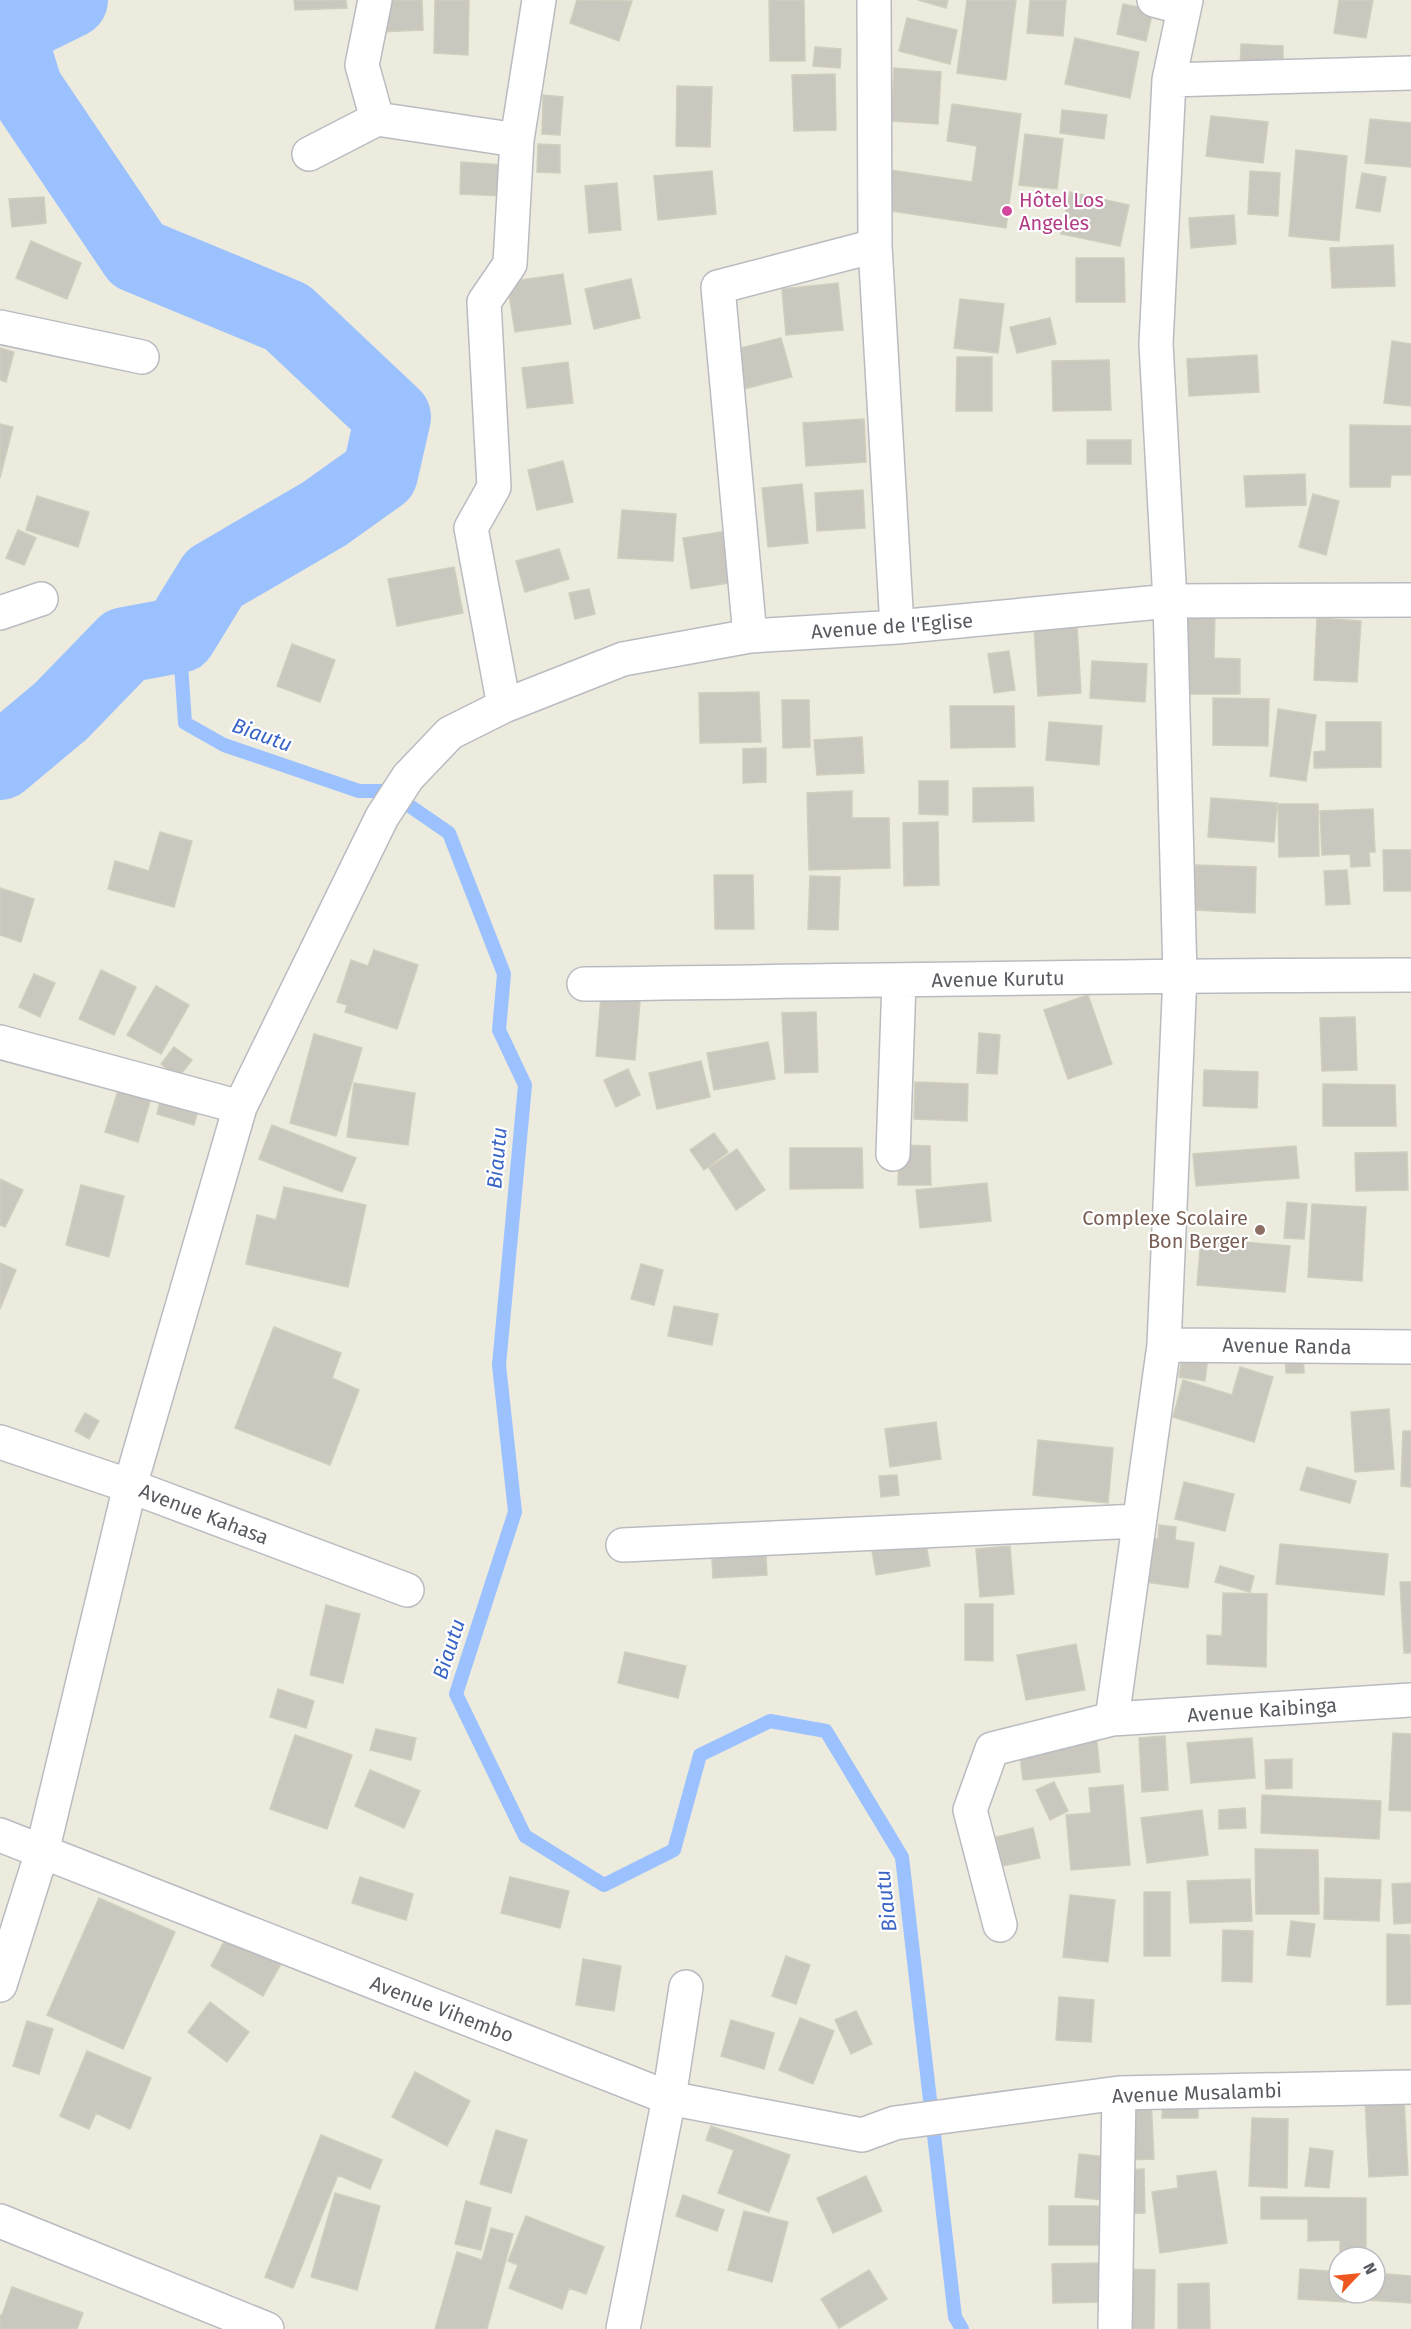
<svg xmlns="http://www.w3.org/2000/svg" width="1411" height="2329" viewBox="0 0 1411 2329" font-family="'Fira Sans',sans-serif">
	<rect width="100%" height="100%" fill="#ecebde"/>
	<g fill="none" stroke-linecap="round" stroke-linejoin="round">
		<path stroke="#9bc1ff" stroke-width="14" d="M 179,635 L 185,723 L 224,745 L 359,791 L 388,791 L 449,833 L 504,974 L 499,1030 L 525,1085 L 499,1365 L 515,1512 L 456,1694 L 525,1836 L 604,1885 L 674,1850 L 700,1755 L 770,1721 L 826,1731 L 902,1857 L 955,2317 L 962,2329"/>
		<path stroke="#9bc1ff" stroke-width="76" d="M 0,762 L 61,711 L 125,645 L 179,635 L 214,578 L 324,514 L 380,474 L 393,417 L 287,317 L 137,255 L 25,89 L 7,31 L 70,0"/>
	</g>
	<path fill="#c9c7be" stroke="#d0cebd" stroke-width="1.5" d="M 294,0 L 346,0 L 347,8 L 295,10 Z
		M 379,0 L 422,0 L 423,30 L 380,32 Z
		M 435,0 L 469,0 L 468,55 L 434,53 Z
		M 577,0 L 632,1 L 619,41 L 570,23 Z
		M 769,0 L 804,0 L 805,61 L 770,61 Z
		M 918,0 L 948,0 L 946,8 Z
		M 967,0 L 1016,0 L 1006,80 L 957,73 Z
		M 1030,0 L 1066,0 L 1063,36 L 1027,33 Z
		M 1339,0 L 1373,0 L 1366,38 L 1334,33 Z
		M 1123,4 L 1153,10 L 1146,41 L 1117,34 Z
		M 907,18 L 957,30 L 950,64 L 899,51 Z
		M 1075,38 L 1139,52 L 1130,98 L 1065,84 Z
		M 1241,44 L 1283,46 L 1283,71 L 1240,69 Z
		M 815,47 L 841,49 L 840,68 L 813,66 Z
		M 894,68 L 941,72 L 938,124 L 891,121 Z
		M 835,74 L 836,130 L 794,131 L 792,75 Z
		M 677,86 L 712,87 L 710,147 L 676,146 Z
		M 543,95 L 563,97 L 560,135 L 542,134 Z
		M 952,104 L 1021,114 L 1006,228 L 885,210 L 891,170 L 972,182 L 977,146 L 947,141 Z
		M 1062,110 L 1107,115 L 1104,139 L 1060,133 Z
		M 1211,116 L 1268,122 L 1263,163 L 1206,156 Z
		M 1370,119 L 1411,123 L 1411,167 L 1365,163 Z
		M 1025,134 L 1063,139 L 1057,189 L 1019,185 Z
		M 538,144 L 560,145 L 560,173 L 537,172 Z
		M 1296,150 L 1347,156 L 1339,241 L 1289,236 Z
		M 461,162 L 505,165 L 503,196 L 460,194 Z
		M 712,171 L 716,214 L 658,220 L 654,176 Z
		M 1250,171 L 1280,173 L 1278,216 L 1248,214 Z
		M 1362,173 L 1386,177 L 1380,212 L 1356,208 Z
		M 617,183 L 621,230 L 589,233 L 585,186 Z
		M 1070,192 L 1129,205 L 1120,246 L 1061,234 Z
		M 44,197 L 46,223 L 12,227 L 9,199 Z
		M 1234,215 L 1236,244 L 1191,248 L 1189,218 Z
		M 31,241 L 81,263 L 67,299 L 16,278 Z
		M 1393,245 L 1395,286 L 1332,288 L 1330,248 Z
		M 1076,258 L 1124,258 L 1125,302 L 1076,302 Z
		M 563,274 L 571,324 L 515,332 L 507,282 Z
		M 631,279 L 640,318 L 594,329 L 585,289 Z
		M 838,283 L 843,330 L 786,335 L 782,289 Z
		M 960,299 L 1004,304 L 998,353 L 954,348 Z
		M 1050,318 L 1056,344 L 1017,353 L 1010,327 Z
		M 781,338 L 792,377 L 743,389 L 733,350 Z
		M 1392,341 L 1411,344 L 1411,406 L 1384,403 Z
		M 0,348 L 14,352 L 6,382 L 0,380 Z
		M 1257,355 L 1259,392 L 1189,396 L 1187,359 Z
		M 957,357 L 992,357 L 992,411 L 956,411 Z
		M 1109,360 L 1111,410 L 1053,411 L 1052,361 Z
		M 568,362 L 573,403 L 527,408 L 522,368 Z
		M 864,419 L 866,462 L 806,466 L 803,423 Z
		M 0,424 L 13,427 L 0,478 Z
		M 1350,425 L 1411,426 L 1411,475 L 1391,475 L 1390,487 L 1350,487 Z
		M 1087,440 L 1131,440 L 1131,464 L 1087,464 Z
		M 563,461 L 573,502 L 537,510 L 528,470 Z
		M 1305,474 L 1306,505 L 1246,507 L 1244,476 Z
		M 802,484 L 808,543 L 768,547 L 762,488 Z
		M 863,490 L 865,528 L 817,531 L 815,493 Z
		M 1313,494 L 1339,501 L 1326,555 L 1299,547 Z
		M 37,496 L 89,512 L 78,547 L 26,530 Z
		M 622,510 L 676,514 L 673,561 L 618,558 Z
		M 18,530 L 36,538 L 24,565 L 6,558 Z
		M 727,531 L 736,582 L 691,589 L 683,538 Z
		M 559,549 L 569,579 L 525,592 L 516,561 Z
		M 454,567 L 463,613 L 397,626 L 388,579 Z
		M 589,589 L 595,614 L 575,619 L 569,593 Z
		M 1186,609 L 1215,610 L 1214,658 L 1240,659 L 1240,694 L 1186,694 Z
		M 1317,618 L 1361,621 L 1357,682 L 1314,680 Z
		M 1077,625 L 1081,693 L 1038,696 L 1034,627 Z
		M 292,644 L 335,660 L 320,702 L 277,686 Z
		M 1009,651 L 1015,690 L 994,693 L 988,654 Z
		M 1092,661 L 1147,664 L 1145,702 L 1090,698 Z
		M 759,692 L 761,742 L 700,743 L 699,693 Z
		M 1213,698 L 1269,699 L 1268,746 L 1213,745 Z
		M 782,700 L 809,700 L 810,747 L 783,748 Z
		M 950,706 L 1014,706 L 1015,747 L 951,748 Z
		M 1278,709 L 1316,715 L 1306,781 L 1270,776 Z
		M 1049,722 L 1102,726 L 1099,765 L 1046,760 Z
		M 1326,722 L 1381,722 L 1381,767 L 1314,768 L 1314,752 L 1326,751 Z
		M 862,737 L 864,773 L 817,775 L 814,740 Z
		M 766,748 L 766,782 L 743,783 L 743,749 Z
		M 919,781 L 948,781 L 948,815 L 919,814 Z
		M 1033,787 L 1034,821 L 973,822 L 973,788 Z
		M 852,791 L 852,818 L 889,818 L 890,868 L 809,870 L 807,793 Z
		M 1211,798 L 1277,803 L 1274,842 L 1208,837 Z
		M 1278,804 L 1318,804 L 1319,856 L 1279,857 Z
		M 1373,809 L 1375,852 L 1369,852 L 1370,866 L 1351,867 L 1350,854 L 1322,855 L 1320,811 Z
		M 938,822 L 939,885 L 904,886 L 903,823 Z
		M 160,832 L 192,841 L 174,907 L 108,889 L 115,861 L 149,871 Z
		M 1383,850 L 1411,850 L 1411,891 L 1384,891 Z
		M 1195,865 L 1256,867 L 1255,913 L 1194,910 Z
		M 1347,870 L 1350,904 L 1326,905 L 1324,871 Z
		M 714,875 L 753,875 L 754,929 L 715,929 Z
		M 810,876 L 840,877 L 838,930 L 808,929 Z
		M 0,888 L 34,899 L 21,942 L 0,935 Z
		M 374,950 L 418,965 L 397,1029 L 345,1012 L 347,1005 L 337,1002 L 351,960 L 368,966 Z
		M 101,970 L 136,987 L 114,1035 L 79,1019 Z
		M 34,974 L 55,983 L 40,1017 L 19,1007 Z
		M 156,986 L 189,1005 L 161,1054 L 127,1035 Z
		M 1088,995 L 1112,1064 L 1068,1079 L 1044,1010 Z
		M 601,997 L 640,1001 L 635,1060 L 596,1056 Z
		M 816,1012 L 818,1072 L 785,1073 L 782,1013 Z
		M 1355,1017 L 1357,1070 L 1322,1071 L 1320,1018 Z
		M 979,1033 L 1000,1035 L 997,1074 L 977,1073 Z
		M 314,1034 L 362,1048 L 336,1136 L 290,1123 Z
		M 768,1042 L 775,1079 L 714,1090 L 707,1053 Z
		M 174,1047 L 192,1060 L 178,1078 L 161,1064 Z
		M 701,1061 L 710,1097 L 657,1109 L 649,1073 Z
		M 628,1069 L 640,1095 L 616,1107 L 604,1080 Z
		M 1204,1070 L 1258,1072 L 1257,1108 L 1203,1106 Z
		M 122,1078 L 154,1088 L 138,1142 L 105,1132 Z
		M 915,1082 L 968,1084 L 967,1121 L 914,1119 Z
		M 354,1083 L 415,1093 L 408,1145 L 347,1137 Z
		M 1323,1084 L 1395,1085 L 1396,1126 L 1323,1126 Z
		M 163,1089 L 201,1100 L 194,1125 L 157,1114 Z
		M 272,1125 L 356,1158 L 342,1192 L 259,1159 Z
		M 714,1133 L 728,1152 L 704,1170 L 690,1150 Z
		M 899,1145 L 930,1146 L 931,1185 L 898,1185 Z
		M 1296,1146 L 1299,1178 L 1196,1186 L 1193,1154 Z
		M 790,1148 L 862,1148 L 863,1188 L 790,1189 Z
		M 737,1149 L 765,1190 L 736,1210 L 709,1168 Z
		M 1407,1152 L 1408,1190 L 1356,1191 L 1355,1153 Z
		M 0,1179 L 23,1190 L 5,1227 L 0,1225 Z
		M 987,1183 L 991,1221 L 920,1228 L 916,1190 Z
		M 81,1185 L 124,1196 L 109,1257 L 66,1245 Z
		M 284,1187 L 366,1205 L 348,1287 L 246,1264 L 257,1215 L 276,1220 Z
		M 1287,1202 L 1307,1204 L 1304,1239 L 1284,1238 Z
		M 1312,1204 L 1366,1207 L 1362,1281 L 1308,1277 Z
		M 1201,1238 L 1290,1246 L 1285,1292 L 1197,1285 Z
		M 0,1263 L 16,1270 L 0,1309 Z
		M 641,1264 L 663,1270 L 654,1305 L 631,1299 Z
		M 674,1306 L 718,1314 L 712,1345 L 668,1336 Z
		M 274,1327 L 341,1353 L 332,1378 L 359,1390 L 330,1465 L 235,1428 Z
		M 1184,1345 L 1209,1349 L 1205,1381 L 1179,1377 Z
		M 1303,1349 L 1304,1373 L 1286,1373 L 1285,1350 Z
		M 1240,1367 L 1273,1377 L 1254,1442 L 1173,1417 L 1183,1380 L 1232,1395 Z
		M 1389,1409 L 1394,1469 L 1355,1472 L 1351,1412 Z
		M 85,1413 L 99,1421 L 89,1439 L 75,1431 Z
		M 936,1422 L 941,1459 L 890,1467 L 885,1429 Z
		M 1403,1431 L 1411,1431 L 1411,1487 L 1401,1486 Z
		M 1038,1440 L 1113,1448 L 1108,1503 L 1033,1495 Z
		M 1307,1467 L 1356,1481 L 1350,1503 L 1300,1490 Z
		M 897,1475 L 899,1495 L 881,1497 L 879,1476 Z
		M 1184,1482 L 1234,1494 L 1225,1531 L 1175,1519 Z
		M 922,1523 L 930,1566 L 876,1575 L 869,1532 Z
		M 1159,1525 L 1176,1527 L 1175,1540 L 1194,1543 L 1188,1588 L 1139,1581 L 1144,1537 L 1158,1539 Z
		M 765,1539 L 767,1575 L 713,1578 L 711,1541 Z
		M 1280,1544 L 1388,1554 L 1384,1595 L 1276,1584 Z
		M 1010,1546 L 1014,1594 L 980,1597 L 976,1549 Z
		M 1220,1566 L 1254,1576 L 1250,1592 L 1215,1582 Z
		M 1400,1582 L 1411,1582 L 1411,1653 L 1404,1653 Z
		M 1223,1593 L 1267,1594 L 1266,1667 L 1207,1664 L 1207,1635 L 1222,1636 Z
		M 965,1604 L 993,1604 L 993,1661 L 965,1660 Z
		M 326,1605 L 360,1614 L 343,1683 L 310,1675 Z
		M 1076,1644 L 1085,1690 L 1026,1700 L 1017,1655 Z
		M 625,1652 L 686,1666 L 678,1698 L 618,1683 Z
		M 278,1689 L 314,1701 L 306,1728 L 270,1717 Z
		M 376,1729 L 416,1738 L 411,1760 L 370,1750 Z
		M 1096,1732 L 1100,1772 L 1023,1780 L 1018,1740 Z
		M 1393,1733 L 1411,1734 L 1411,1811 L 1389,1810 Z
		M 295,1735 L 352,1755 L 327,1829 L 270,1809 Z
		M 1165,1736 L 1168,1790 L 1142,1792 L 1139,1738 Z
		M 1252,1738 L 1255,1778 L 1191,1783 L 1187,1743 Z
		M 1292,1759 L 1292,1788 L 1266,1789 L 1265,1760 Z
		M 370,1770 L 420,1791 L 404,1828 L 355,1806 Z
		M 1054,1782 L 1068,1811 L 1050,1820 L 1036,1790 Z
		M 1123,1785 L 1130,1865 L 1071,1870 L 1066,1815 L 1091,1813 L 1089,1788 Z
		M 1262,1795 L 1381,1801 L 1379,1839 L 1261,1833 Z
		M 1245,1808 L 1246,1828 L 1219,1829 L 1219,1810 Z
		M 1202,1810 L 1208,1855 L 1147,1863 L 1141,1818 Z
		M 1033,1828 L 1040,1858 L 1003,1866 L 996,1837 Z
		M 1255,1849 L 1318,1850 L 1319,1914 L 1256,1914 Z
		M 360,1877 L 413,1894 L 406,1920 L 352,1903 Z
		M 510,1877 L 569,1891 L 560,1928 L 501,1913 Z
		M 1325,1878 L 1381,1880 L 1379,1921 L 1324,1919 Z
		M 1250,1879 L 1252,1921 L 1190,1923 L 1187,1881 Z
		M 1411,1883 L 1411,1923 L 1394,1924 L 1392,1884 Z
		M 1144,1892 L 1170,1892 L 1170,1956 L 1144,1956 Z
		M 1070,1895 L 1115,1900 L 1108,1962 L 1063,1957 Z
		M 99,1898 L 175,1932 L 123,2049 L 47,2015 Z
		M 1291,1921 L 1315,1924 L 1310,1957 L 1287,1955 Z
		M 1223,1930 L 1253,1931 L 1252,1982 L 1222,1981 Z
		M 228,1934 L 281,1964 L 263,1996 L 211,1966 Z
		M 1387,1934 L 1410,1935 L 1411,2004 L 1387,2005 Z
		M 786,1956 L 810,1965 L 796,2004 L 772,1996 Z
		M 583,1959 L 621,1966 L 614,2011 L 576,2005 Z
		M 1059,1997 L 1094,2000 L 1091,2042 L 1056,2040 Z
		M 210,2002 L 249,2032 L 227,2062 L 188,2032 Z
		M 856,2011 L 872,2044 L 851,2054 L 835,2020 Z
		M 800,2018 L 834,2031 L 813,2084 L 779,2070 Z
		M 731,2020 L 774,2033 L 764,2069 L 721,2056 Z
		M 27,2021 L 53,2029 L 39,2074 L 13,2066 Z
		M 87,2051 L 151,2078 L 130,2129 L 96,2113 L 89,2129 L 60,2116 Z
		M 415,2072 L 470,2101 L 447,2146 L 392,2117 Z
		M 1163,2092 L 1198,2093 L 1198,2118 L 1162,2118 Z
		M 1404,2097 L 1408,2175 L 1369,2177 L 1365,2099 Z
		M 1151,2098 L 1154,2159 L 1125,2160 L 1123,2099 Z
		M 1252,2118 L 1288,2119 L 1287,2188 L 1249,2186 Z
		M 711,2126 L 790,2155 L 769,2212 L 718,2193 L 734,2150 L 706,2140 Z
		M 496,2130 L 527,2140 L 511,2193 L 480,2184 Z
		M 321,2135 L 382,2160 L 370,2189 L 338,2175 L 293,2288 L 265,2277 Z
		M 1310,2148 L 1333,2151 L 1329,2188 L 1305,2186 Z
		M 1079,2154 L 1107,2157 L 1103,2200 L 1075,2197 Z
		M 1144,2169 L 1145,2213 L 1124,2214 L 1122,2170 Z
		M 1216,2171 L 1227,2243 L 1160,2253 L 1152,2192 L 1178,2188 L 1177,2176 Z
		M 866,2176 L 882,2211 L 833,2233 L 817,2198 Z
		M 335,2193 L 380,2206 L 357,2290 L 311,2277 Z
		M 683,2195 L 724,2210 L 717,2231 L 676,2216 Z
		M 1261,2197 L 1366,2198 L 1366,2257 L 1340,2257 L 1340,2240 L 1308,2241 L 1308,2219 L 1261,2219 Z
		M 466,2201 L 491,2208 L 481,2250 L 455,2244 Z
		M 1049,2206 L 1099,2206 L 1099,2245 L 1049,2245 Z
		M 744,2211 L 788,2222 L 772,2282 L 728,2270 Z
		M 526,2216 L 604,2247 L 586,2294 L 569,2288 L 562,2309 L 509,2288 L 518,2265 L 508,2261 Z
		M 491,2228 L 513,2234 L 487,2329 L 435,2329 L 457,2252 L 482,2260 Z
		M 1100,2263 L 1101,2302 L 1053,2303 L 1052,2264 Z
		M 1121,2269 L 1155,2270 L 1154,2329 L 1121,2329 Z
		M 1300,2269 L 1339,2272 L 1339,2293 L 1346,2293 L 1346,2302 L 1298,2299 Z
		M 869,2270 L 887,2299 L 839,2328 L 821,2299 Z
		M 1375,2273 L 1411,2276 L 1411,2303 L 1368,2300 L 1369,2293 L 1375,2293 Z
		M 1209,2283 L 1210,2329 L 1178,2329 L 1178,2284 Z
		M 12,2287 L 83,2313 L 77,2329 L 0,2329 L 0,2315 L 2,2315 Z"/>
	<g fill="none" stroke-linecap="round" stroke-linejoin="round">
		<g stroke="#babbc1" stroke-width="36">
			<path id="minor" d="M 375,0 L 362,65 L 377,119
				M 874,0 L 875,246 L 897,627
				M 1154,0 L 1184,8
				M 1169,80 L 1411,73
				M 309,154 L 377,119 L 517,140
				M 0,327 L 142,357
				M 0,613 L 41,599
				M 750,636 L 718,287 L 875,246
				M 504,706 L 471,528 L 494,487 L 484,302 L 510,264 L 517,140 L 539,0
				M 584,984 C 860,981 1135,975 1411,975
				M 0,1042 L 240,1107
				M 893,1154 L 899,981
				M 1164,1345 L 1411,1347
				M 0,1442 L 130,1486 L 407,1590
				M 623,1545 L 1138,1521
				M 1112,1719 L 1164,1345 L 1180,975 L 1170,601 L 1156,344 L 1169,80 L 1186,0
				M 0,1835 L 669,2098 L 862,2135 L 895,2123 L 1119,2093 L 1411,2087
				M 1000,1925 L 970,1810 L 992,1749 L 1112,1719 L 1411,1700
				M 0,1985 L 42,1852 L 130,1486 L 240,1107 L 382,817 L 408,777 L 450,733 L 504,706 L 623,659 L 750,636 L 897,627 L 1170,601 L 1411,600
				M 0,2221 L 267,2329
				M 623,2329 L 669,2098 L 686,1987
				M 1115,2329 L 1119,2093"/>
		</g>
		<use href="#minor" stroke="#fff" stroke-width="33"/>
	</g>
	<circle fill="#d1479c" stroke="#fff" stroke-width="2" cx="1007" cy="211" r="6"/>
	<circle fill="#8d6e63" stroke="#fff" stroke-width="2" cx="1260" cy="1230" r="6"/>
	<g text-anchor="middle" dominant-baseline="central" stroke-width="4.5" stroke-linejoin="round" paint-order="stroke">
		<g font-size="20" fill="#b23c85" stroke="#fff" text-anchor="start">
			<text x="1019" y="200">Hôtel Los<tspan x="1019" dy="23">Angeles</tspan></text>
		</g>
		<g font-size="20" fill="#585a61" stroke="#fff">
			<text transform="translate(892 626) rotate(-4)">Avenue de l'Eglise</text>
			<text transform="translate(998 979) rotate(-1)">Avenue Kurutu</text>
			<text transform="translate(1287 1346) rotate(1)">Avenue Randa</text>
			<text transform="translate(204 1514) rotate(21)">Avenue Kahasa</text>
			<text transform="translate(1262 1710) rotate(-4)">Avenue Kaibinga</text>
			<text transform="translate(442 2009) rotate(21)">Avenue Vihembo</text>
			<text transform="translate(1197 2093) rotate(-2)">Avenue Musalambi</text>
		</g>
		<g font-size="20" fill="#785e54" stroke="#fff" text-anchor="end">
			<text x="1248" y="1218">Complexe Scolaire<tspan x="1248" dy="23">Bon Berger</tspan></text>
		</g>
		<g font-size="21" font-style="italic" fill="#3a65c6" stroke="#fff">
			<text transform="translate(262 735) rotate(20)">Biautu</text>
			<text transform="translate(497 1158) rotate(-85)">Biautu</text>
			<text transform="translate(449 1649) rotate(-72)">Biautu</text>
			<text transform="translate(886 1901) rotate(-97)">Biautu</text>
		</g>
	</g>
	<g transform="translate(1357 2275) rotate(64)"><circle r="28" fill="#ffffff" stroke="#bcbdc0" stroke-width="1.5"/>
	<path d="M0-4.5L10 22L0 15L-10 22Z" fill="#ef5721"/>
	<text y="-9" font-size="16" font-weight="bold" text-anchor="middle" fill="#585a61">N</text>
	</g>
</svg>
